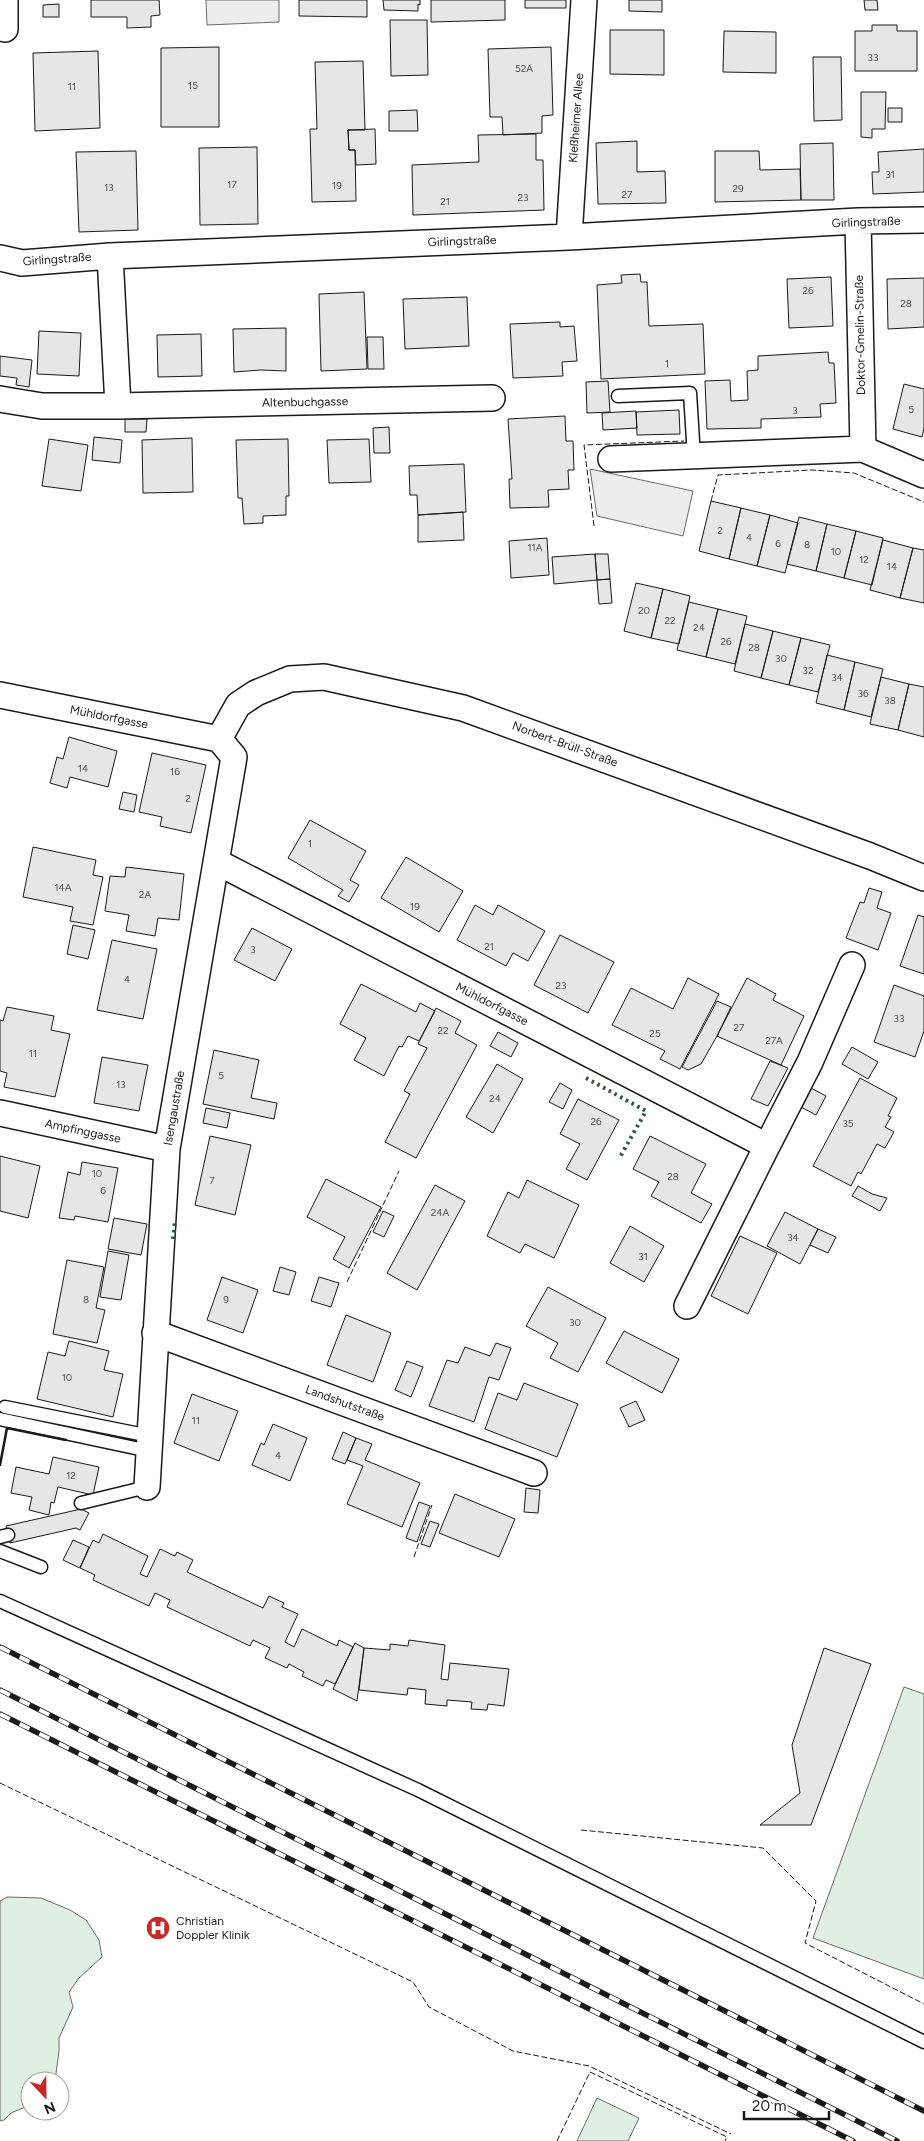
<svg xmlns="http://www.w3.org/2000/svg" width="924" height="2141" viewBox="0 0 924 2141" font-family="Figtree,sans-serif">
	<rect width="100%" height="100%" fill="#fff"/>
	<path fill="#e0efe3" stroke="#6a6a6a" d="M 904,1687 L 924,1694 L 924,1979 L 813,1938 Z
		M 7,1897 L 41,1898 L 70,1910 L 86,1920 L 99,1940 L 102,1957 L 79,1978 L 69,1992 L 73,2007 L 59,2038 L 59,2051 L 55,2081 L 30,2081 L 30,2105 L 11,2113 L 4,2120 L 0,2121 L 0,1901 Z
		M 597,2098 L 639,2118 L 628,2141 L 577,2141 Z"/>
	<path fill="#ededed" stroke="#6a6a6a" d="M 206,0 L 279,0 L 279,22 L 207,25 Z
		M 590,469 L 693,491 L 683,536 L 597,516 Z"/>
	<path fill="#e6e6e6" stroke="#1a1a1a" d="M 91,0 L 159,0 L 160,15 L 151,16 L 151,27 L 127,28 L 127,17 L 91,17 Z
		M 299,0 L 367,0 L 367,17 L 299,16 Z
		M 383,0 L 420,0 L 420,5 L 418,4 L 418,11 L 384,10 Z
		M 431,0 L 505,0 L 505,20 L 431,22 Z
		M 525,0 L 566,0 L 566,8 L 525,8 Z
		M 629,0 L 662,0 L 662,12 L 629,11 Z
		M 864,0 L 877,0 L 878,10 L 865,10 Z
		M 59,4 L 59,17 L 43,17 L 43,5 Z
		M 390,20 L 427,20 L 428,75 L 391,76 Z
		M 872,25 L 897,25 L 897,31 L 917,31 L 917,71 L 855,71 L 855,31 L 872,31 Z
		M 610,30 L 664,30 L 664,75 L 610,74 Z
		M 724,31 L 776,32 L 776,73 L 723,72 Z
		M 219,47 L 219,127 L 161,127 L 161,48 Z
		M 551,47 L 553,115 L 542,116 L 542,133 L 503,135 L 502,117 L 490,117 L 488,49 Z
		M 98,51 L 100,128 L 35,131 L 33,53 Z
		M 813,57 L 841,57 L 842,120 L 814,121 Z
		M 363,61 L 365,130 L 348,130 L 349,150 L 355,150 L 356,201 L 312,202 L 310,129 L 317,129 L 315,62 Z
		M 861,92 L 886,92 L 885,129 L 872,129 L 872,138 L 861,137 Z
		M 888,108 L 902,108 L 902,122 L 888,122 Z
		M 417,110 L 418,131 L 389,131 L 389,111 Z
		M 375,129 L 376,164 L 356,165 L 355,150 L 349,150 L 348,130 Z
		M 536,134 L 536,160 L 543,160 L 544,210 L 413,215 L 412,165 L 479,162 L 478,135 Z
		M 637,141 L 637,172 L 665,171 L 666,203 L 598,204 L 596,143 Z
		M 833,143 L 834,200 L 801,200 L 800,144 Z
		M 257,147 L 258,224 L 200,225 L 199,148 Z
		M 924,149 L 924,192 L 873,194 L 872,172 L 879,172 L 878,152 Z
		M 136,151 L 138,230 L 79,232 L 76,152 Z
		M 715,151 L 759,151 L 760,170 L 800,169 L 801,200 L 715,202 Z
		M 640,274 L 641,282 L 647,282 L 649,326 L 703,324 L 705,374 L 601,379 L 597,285 L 622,283 L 621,275 Z
		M 831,277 L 833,326 L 789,328 L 787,279 Z
		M 924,278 L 924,327 L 888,329 L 887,279 Z
		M 364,292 L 367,369 L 321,371 L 319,294 Z
		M 467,297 L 469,346 L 405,349 L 403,299 Z
		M 560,322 L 560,327 L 574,326 L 577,361 L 562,362 L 563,376 L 513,378 L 510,324 Z
		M 286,328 L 286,371 L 261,370 L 234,372 L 233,329 Z
		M 39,331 L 81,333 L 79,376 L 37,374 Z
		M 201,334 L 202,376 L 158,377 L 157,335 Z
		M 367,337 L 383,337 L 384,369 L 368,369 Z
		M 828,352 L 829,363 L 834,363 L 836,403 L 820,404 L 821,417 L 761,419 L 761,428 L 707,429 L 705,381 L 730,380 L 731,401 L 748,400 L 747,371 L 758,370 L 758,356 Z
		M 0,356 L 32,360 L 29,387 L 16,385 L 17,378 L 0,376 Z
		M 608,381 L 610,412 L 587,413 L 586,382 Z
		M 904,384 L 924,389 L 924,428 L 922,437 L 893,429 Z
		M 679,410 L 680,434 L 637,435 L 636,412 Z
		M 636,411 L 637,428 L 603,430 L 602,413 Z
		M 565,416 L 566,441 L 573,441 L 574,470 L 568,470 L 569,489 L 548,490 L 549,507 L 510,508 L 509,479 L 512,479 L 508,419 Z
		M 125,419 L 147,419 L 146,432 L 125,432 Z
		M 389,427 L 390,453 L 374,453 L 373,428 Z
		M 94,437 L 122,440 L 120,463 L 92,460 Z
		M 192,438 L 193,492 L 143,493 L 142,440 Z
		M 49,439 L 88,445 L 81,491 L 42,486 Z
		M 288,439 L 289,496 L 286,496 L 286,515 L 263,516 L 263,523 L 244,524 L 242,498 L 238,498 L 236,440 Z
		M 369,439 L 371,482 L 329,483 L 327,440 Z
		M 464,464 L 466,512 L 418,515 L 417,495 L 410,495 L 409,466 Z
		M 711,501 L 741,508 L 729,559 L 699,551 Z
		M 741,508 L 770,515 L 757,566 L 729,559 Z
		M 463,512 L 464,540 L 418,542 L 418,515 Z
		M 770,515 L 798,523 L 785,573 L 757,566 Z
		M 799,517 L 827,524 L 816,571 L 787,564 Z
		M 827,524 L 856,531 L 844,578 L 816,571 Z
		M 856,531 L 883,538 L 872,585 L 844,578 Z
		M 547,538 L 549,575 L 511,578 L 509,541 Z
		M 883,540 L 913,548 L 900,598 L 870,590 Z
		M 913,548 L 924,550 L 924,603 L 900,598 Z
		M 595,554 L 608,554 L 610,579 L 597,580 Z
		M 595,554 L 597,580 L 554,584 L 552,557 Z
		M 610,579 L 612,603 L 599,604 L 597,580 Z
		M 636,583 L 663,589 L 651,638 L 624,631 Z
		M 663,589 L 690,596 L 679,644 L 651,638 Z
		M 689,602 L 718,609 L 706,657 L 677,650 Z
		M 718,609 L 747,616 L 735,664 L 706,657 Z
		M 745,624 L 773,631 L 761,678 L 734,671 Z
		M 773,631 L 801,638 L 789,685 L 761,678 Z
		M 801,638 L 830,645 L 818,692 L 789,685 Z
		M 827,655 L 855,662 L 844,710 L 816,703 Z
		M 855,662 L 883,669 L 871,717 L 844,710 Z
		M 881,677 L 909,684 L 898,730 L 870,724 Z
		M 909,684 L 924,687 L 924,737 L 898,730 Z
		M 69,737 L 117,751 L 108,787 L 70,777 L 67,788 L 50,783 L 57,757 L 63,759 Z
		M 152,753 L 206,765 L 191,833 L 160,826 L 162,817 L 139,812 Z
		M 123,792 L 137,795 L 134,812 L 119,809 Z
		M 310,820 L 366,851 L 350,880 L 359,885 L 349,902 L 338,896 L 343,890 L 288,858 Z
		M 33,847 L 96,860 L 93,875 L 103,877 L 93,925 L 70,921 L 73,907 L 23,897 Z
		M 406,857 L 463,891 L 439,932 L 381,898 Z
		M 126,867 L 184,874 L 179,920 L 158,918 L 155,936 L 126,931 L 129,915 L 105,911 L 110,876 L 125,877 Z
		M 869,888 L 882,892 L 877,908 L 891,913 L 878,950 L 846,938 L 860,902 L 864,903 Z
		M 475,905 L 493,915 L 498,905 L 545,931 L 528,961 L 513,953 L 506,966 L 457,940 Z
		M 918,915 L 924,917 L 924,974 L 900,966 Z
		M 73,925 L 95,930 L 88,959 L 67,954 Z
		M 252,928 L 292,949 L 275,981 L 234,960 Z
		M 560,935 L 614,962 L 588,1013 L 534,985 Z
		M 112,940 L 157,949 L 143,1019 L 97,1010 Z
		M 688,978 L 719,994 L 680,1069 L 660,1059 L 665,1051 L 612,1025 L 631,988 L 673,1009 Z
		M 747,978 L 776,994 L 773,1000 L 804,1016 L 781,1065 L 717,1036 Z
		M 361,984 L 416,1012 L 420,1003 L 435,1011 L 419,1041 L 408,1036 L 402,1047 L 399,1046 L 384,1076 L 354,1060 L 366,1038 L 340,1024 Z
		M 894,985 L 924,996 L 924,1031 L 915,1057 L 874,1042 Z
		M 717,1001 L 731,1007 L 717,1036 L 701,1064 L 688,1070 L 682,1067 Z
		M 7,1007 L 54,1016 L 51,1030 L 70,1034 L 55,1097 L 4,1087 L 7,1073 L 0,1071 L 0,1020 L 3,1021 Z
		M 436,1008 L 461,1021 L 455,1033 L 477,1045 L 416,1158 L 385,1142 L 410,1094 L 404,1091 L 427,1048 L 418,1044 Z
		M 498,1032 L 518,1043 L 511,1057 L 490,1046 Z
		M 852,1047 L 878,1062 L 868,1079 L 842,1064 Z
		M 214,1050 L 259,1060 L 251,1098 L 277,1103 L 274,1119 L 203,1104 Z
		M 102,1057 L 148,1065 L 139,1111 L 94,1103 Z
		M 770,1061 L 788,1068 L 768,1106 L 751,1099 Z
		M 497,1064 L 523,1079 L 493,1133 L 466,1117 Z
		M 860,1078 L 897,1098 L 888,1116 L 891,1117 L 885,1127 L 894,1132 L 885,1148 L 877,1144 L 861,1174 L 858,1172 L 851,1186 L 813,1166 Z
		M 560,1083 L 572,1090 L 563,1109 L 549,1102 Z
		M 809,1087 L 826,1096 L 816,1115 L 799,1106 Z
		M 578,1099 L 619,1120 L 587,1180 L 566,1169 L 580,1144 L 560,1134 Z
		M 206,1108 L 230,1113 L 227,1128 L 203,1123 Z
		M 210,1136 L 251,1145 L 235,1215 L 195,1205 Z
		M 650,1136 L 706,1164 L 691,1193 L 712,1204 L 701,1223 L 651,1196 L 659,1182 L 633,1169 Z
		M 0,1156 L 40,1166 L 28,1218 L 0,1211 Z
		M 82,1162 L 118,1168 L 108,1222 L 75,1216 L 74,1220 L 59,1218 L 68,1172 L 80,1175 Z
		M 326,1179 L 381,1207 L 349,1268 L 333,1259 L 345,1237 L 307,1217 Z
		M 527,1180 L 579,1205 L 554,1258 L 525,1244 L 520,1253 L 487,1236 L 508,1192 L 519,1198 Z
		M 435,1185 L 465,1201 L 417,1290 L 387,1273 Z
		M 858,1186 L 872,1194 L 887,1198 L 880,1211 L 852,1196 Z
		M 383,1211 L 394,1216 L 384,1237 L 373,1232 Z
		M 785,1212 L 818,1229 L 800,1264 L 767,1246 Z
		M 114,1218 L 147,1224 L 141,1255 L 108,1249 Z
		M 630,1226 L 664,1246 L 644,1282 L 610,1263 Z
		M 818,1229 L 836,1237 L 828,1253 L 810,1245 Z
		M 740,1236 L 777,1253 L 748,1314 L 711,1296 Z
		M 108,1251 L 129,1255 L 121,1300 L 100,1297 Z
		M 67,1260 L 104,1267 L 96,1308 L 105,1310 L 97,1343 L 53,1334 Z
		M 280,1267 L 296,1272 L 289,1295 L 273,1291 Z
		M 222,1277 L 258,1290 L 243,1333 L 207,1320 Z
		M 319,1277 L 339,1283 L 331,1307 L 311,1301 Z
		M 548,1287 L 606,1318 L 578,1372 L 550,1358 L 558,1343 L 526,1326 Z
		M 346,1315 L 391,1333 L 373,1382 L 327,1365 Z
		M 624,1331 L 679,1359 L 662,1393 L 606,1363 Z
		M 69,1341 L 109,1351 L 104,1370 L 123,1374 L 113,1417 L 37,1399 L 48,1352 L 65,1356 Z
		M 496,1343 L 511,1348 L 499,1380 L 489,1377 L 474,1422 L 429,1406 L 447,1360 L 458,1363 L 465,1347 L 490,1356 Z
		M 407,1361 L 423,1367 L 411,1397 L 395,1390 Z
		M 524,1383 L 578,1404 L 557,1457 L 485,1429 L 498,1393 L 517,1400 Z
		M 192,1394 L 238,1411 L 219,1461 L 174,1443 Z
		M 636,1401 L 645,1420 L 629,1427 L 620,1408 Z
		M 273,1424 L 307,1438 L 290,1481 L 252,1465 L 261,1443 L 264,1445 Z
		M 343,1432 L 356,1438 L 345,1464 L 332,1459 Z
		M 356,1438 L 372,1444 L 365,1460 L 420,1483 L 402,1527 L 347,1504 L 363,1466 L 347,1460 Z
		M 53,1457 L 99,1467 L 93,1495 L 58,1487 L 54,1503 L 51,1502 L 49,1515 L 29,1510 L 32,1497 L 11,1493 L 16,1467 L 49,1474 Z
		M 526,1488 L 540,1490 L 538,1513 L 524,1512 Z
		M 455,1494 L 515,1519 L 499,1557 L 439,1533 Z
		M 419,1502 L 430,1506 L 417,1542 L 406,1538 Z
		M 81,1509 L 89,1513 L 80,1530 L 76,1528 L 10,1543 L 6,1526 Z
		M 430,1521 L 439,1524 L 430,1547 L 421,1544 Z
		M 103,1534 L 148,1556 L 140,1574 L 147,1577 L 160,1549 L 175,1556 L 177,1552 L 193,1560 L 187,1572 L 263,1608 L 269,1596 L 284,1603 L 282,1607 L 298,1614 L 285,1642 L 294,1647 L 302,1629 L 337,1646 L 339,1640 L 353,1647 L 335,1684 L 326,1680 L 323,1686 L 302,1676 L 304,1672 L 289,1664 L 287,1668 L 265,1658 L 270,1648 L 253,1640 L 250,1646 L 167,1607 L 170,1600 L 155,1593 L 149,1606 L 93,1580 L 95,1575 L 80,1568 L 93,1540 L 99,1543 Z
		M 73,1540 L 89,1547 L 80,1568 L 63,1560 Z
		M 409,1640 L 445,1645 L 441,1679 L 448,1680 L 450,1663 L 509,1669 L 504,1706 L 488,1704 L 487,1710 L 471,1709 L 472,1702 L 447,1700 L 447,1706 L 425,1704 L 426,1690 L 408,1688 L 407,1695 L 359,1690 L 364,1648 L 390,1650 L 390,1644 L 408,1646 Z
		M 355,1643 L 364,1648 L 357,1701 L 333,1689 Z
		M 824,1648 L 871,1664 L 811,1825 L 760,1825 L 800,1793 L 792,1745 Z"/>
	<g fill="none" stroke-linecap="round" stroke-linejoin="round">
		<g stroke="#1a1a1a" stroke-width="15">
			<path id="lane" d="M 618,396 L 690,393 L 694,457
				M 5,1407 L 150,1436
				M 0,1419 L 149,1451
				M 81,1503 L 147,1487
				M 0,1537 L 8,1535
				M 0,1551 L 41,1567
				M 0,1601 L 418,1790 L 924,2042"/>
		</g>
		<g stroke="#1a1a1a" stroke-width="28">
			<path id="street" d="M 5,0 L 5,29
				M 858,221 L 863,449
				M 569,237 L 584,0
				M 110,256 L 118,406 L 492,398
				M 0,258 L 22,263 L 110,256 L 569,237 L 858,221 L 924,220
				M 0,399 L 42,406 L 118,406
				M 611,459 L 863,449 L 924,475
				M 0,695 L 219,739
				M 219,739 L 238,705 L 256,693 L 290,679 L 324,677 L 463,708 L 870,856 L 924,878
				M 217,862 L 767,1146 L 810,1062 L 852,965
				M 0,1113 L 167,1149
				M 687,1306 L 767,1146
				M 155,1333 L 534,1473
				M 147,1487 L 167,1149 L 234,757 L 219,739"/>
		</g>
		<use href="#lane" stroke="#fff" stroke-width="12"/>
		<use href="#street" stroke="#fff" stroke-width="25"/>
		<g stroke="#1a1a1a" stroke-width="5.5">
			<path id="rail" d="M 0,1647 L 924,2111
				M 0,1690 L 897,2141
				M 0,1714 L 853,2141"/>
		</g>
		<use href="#rail" stroke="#fff" stroke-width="4" stroke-dasharray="11" stroke-linecap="butt"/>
		<path stroke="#2b5a34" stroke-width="4" stroke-dasharray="2.5 4" stroke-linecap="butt" d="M 586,1078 L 646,1111 L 620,1157
			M 173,1239 L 175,1221"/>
		<path stroke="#1a1a1a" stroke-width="1" stroke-dasharray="6 2.5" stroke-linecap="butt" d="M 711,501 L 718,475 L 812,470 L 854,473 L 924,502
			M 594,526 L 584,445 L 684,441
			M 347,1282 L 399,1171
			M 414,1557 L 432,1505
			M 0,1783 L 413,1982 L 429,2007 L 513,2051 L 589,2066 L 731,2134
			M 581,1830 L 763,1848 L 816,1901 L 805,1943 L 924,2004
			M 557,2141 L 590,2072 L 727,2137 L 725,2141"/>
		<path stroke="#1a1a1a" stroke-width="2.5" d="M 0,1465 L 7,1428 L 66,1440"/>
	</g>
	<defs>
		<g id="hospital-disc" transform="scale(1.25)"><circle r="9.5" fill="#c62828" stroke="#fff"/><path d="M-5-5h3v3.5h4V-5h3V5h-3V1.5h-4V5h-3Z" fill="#fff"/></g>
	</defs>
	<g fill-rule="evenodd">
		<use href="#hospital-disc" x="158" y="1928"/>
	</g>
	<g text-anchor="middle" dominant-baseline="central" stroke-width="4" stroke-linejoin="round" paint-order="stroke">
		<g font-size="10" fill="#4d4d4d">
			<text x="873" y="57">33</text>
			<text x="524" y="68">52A</text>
			<text x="193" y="85">15</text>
			<text x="72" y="86">11</text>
			<text x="890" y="174">31</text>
			<text x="232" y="184">17</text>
			<text x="337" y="185">19</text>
			<text x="109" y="187">13</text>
			<text x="738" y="188">29</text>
			<text x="627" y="194">27</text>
			<text x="523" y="197">23</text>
			<text x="445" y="201">21</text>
			<text x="808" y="290">26</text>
			<text x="906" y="303">28</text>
			<text x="667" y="363">1</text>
			<text x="911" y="409">5</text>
			<text x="795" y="410">3</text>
			<text x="720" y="530">2</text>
			<text x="749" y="537">4</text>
			<text x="778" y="543">6</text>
			<text x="807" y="544">8</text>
			<text x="535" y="547">11A</text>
			<text x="836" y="551">10</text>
			<text x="864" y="559">12</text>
			<text x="892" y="566">14</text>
			<text x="644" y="610">20</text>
			<text x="670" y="620">22</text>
			<text x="699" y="627">24</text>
			<text x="726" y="641">26</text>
			<text x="754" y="647">28</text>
			<text x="781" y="658">30</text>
			<text x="808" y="670">32</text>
			<text x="837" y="677">34</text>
			<text x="863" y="693">36</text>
			<text x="890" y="700">38</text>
			<text x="83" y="768">14</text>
			<text x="175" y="771">16</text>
			<text x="188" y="798">2</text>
			<text x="310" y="843">1</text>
			<text x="63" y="887">14A</text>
			<text x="145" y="894">2A</text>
			<text x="415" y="906">19</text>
			<text x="489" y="946">21</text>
			<text x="253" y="949">3</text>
			<text x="127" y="979">4</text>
			<text x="561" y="985">23</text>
			<text x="899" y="1018">33</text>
			<text x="739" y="1027">27</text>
			<text x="443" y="1030">22</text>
			<text x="655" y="1033">25</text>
			<text x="774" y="1040">27A</text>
			<text x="33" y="1053">11</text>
			<text x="221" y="1075">5</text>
			<text x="121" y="1084">13</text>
			<text x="495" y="1098">24</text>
			<text x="596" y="1121">26</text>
			<text x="848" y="1123">35</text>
			<text x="97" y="1173">10</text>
			<text x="673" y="1176">28</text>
			<text x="212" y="1180">7</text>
			<text x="103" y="1190">6</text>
			<text x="440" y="1212">24A</text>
			<text x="793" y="1237">34</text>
			<text x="643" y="1256">31</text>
			<text x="86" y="1299">8</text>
			<text x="226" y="1299">9</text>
			<text x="575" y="1322">30</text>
			<text x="67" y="1377">10</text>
			<text x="196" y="1420">11</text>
			<text x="278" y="1455">4</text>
			<text x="71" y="1475">12</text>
		</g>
		<g font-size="12" fill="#1a1a1a" stroke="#fff">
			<text transform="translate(576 118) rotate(-86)">Kleßheimer Allee</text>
			<text transform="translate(866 222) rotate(-2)">Girlingstraße</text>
			<text transform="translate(462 241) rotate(-2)">Girlingstraße</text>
			<text transform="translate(57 259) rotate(-4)">Girlingstraße</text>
			<text transform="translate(860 335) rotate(-91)">Doktor-Gmelin-Straße</text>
			<text transform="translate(305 402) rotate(-1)">Altenbuchgasse</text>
			<text transform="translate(109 717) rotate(11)">Mühldorfgasse</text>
			<text transform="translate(565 744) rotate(20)">Norbert-Brüll-Straße</text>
			<text transform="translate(492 1004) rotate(27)">Mühldorfgasse</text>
			<text transform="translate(174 1108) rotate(-80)">Isengaustraße</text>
			<text transform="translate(83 1131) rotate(12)">Ampfinggasse</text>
			<text transform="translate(345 1403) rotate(20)">Landshutstraße</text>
		</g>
		<g font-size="12" fill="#1a1a1a" stroke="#fff" text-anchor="start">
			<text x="176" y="1921">Christian<tspan x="176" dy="14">Doppler Klinik</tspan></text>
		</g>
	</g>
	<g transform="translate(45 2096) rotate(158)"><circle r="24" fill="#ffffff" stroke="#a3a3a3"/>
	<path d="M0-4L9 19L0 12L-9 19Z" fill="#c62828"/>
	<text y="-8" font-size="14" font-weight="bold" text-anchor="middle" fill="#1a1a1a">N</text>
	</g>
	<path d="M744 2111v8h85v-8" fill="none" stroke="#1a1a1a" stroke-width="2.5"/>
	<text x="752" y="2111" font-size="15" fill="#1a1a1a" stroke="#ffffff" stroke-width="4" paint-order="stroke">20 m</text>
</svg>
